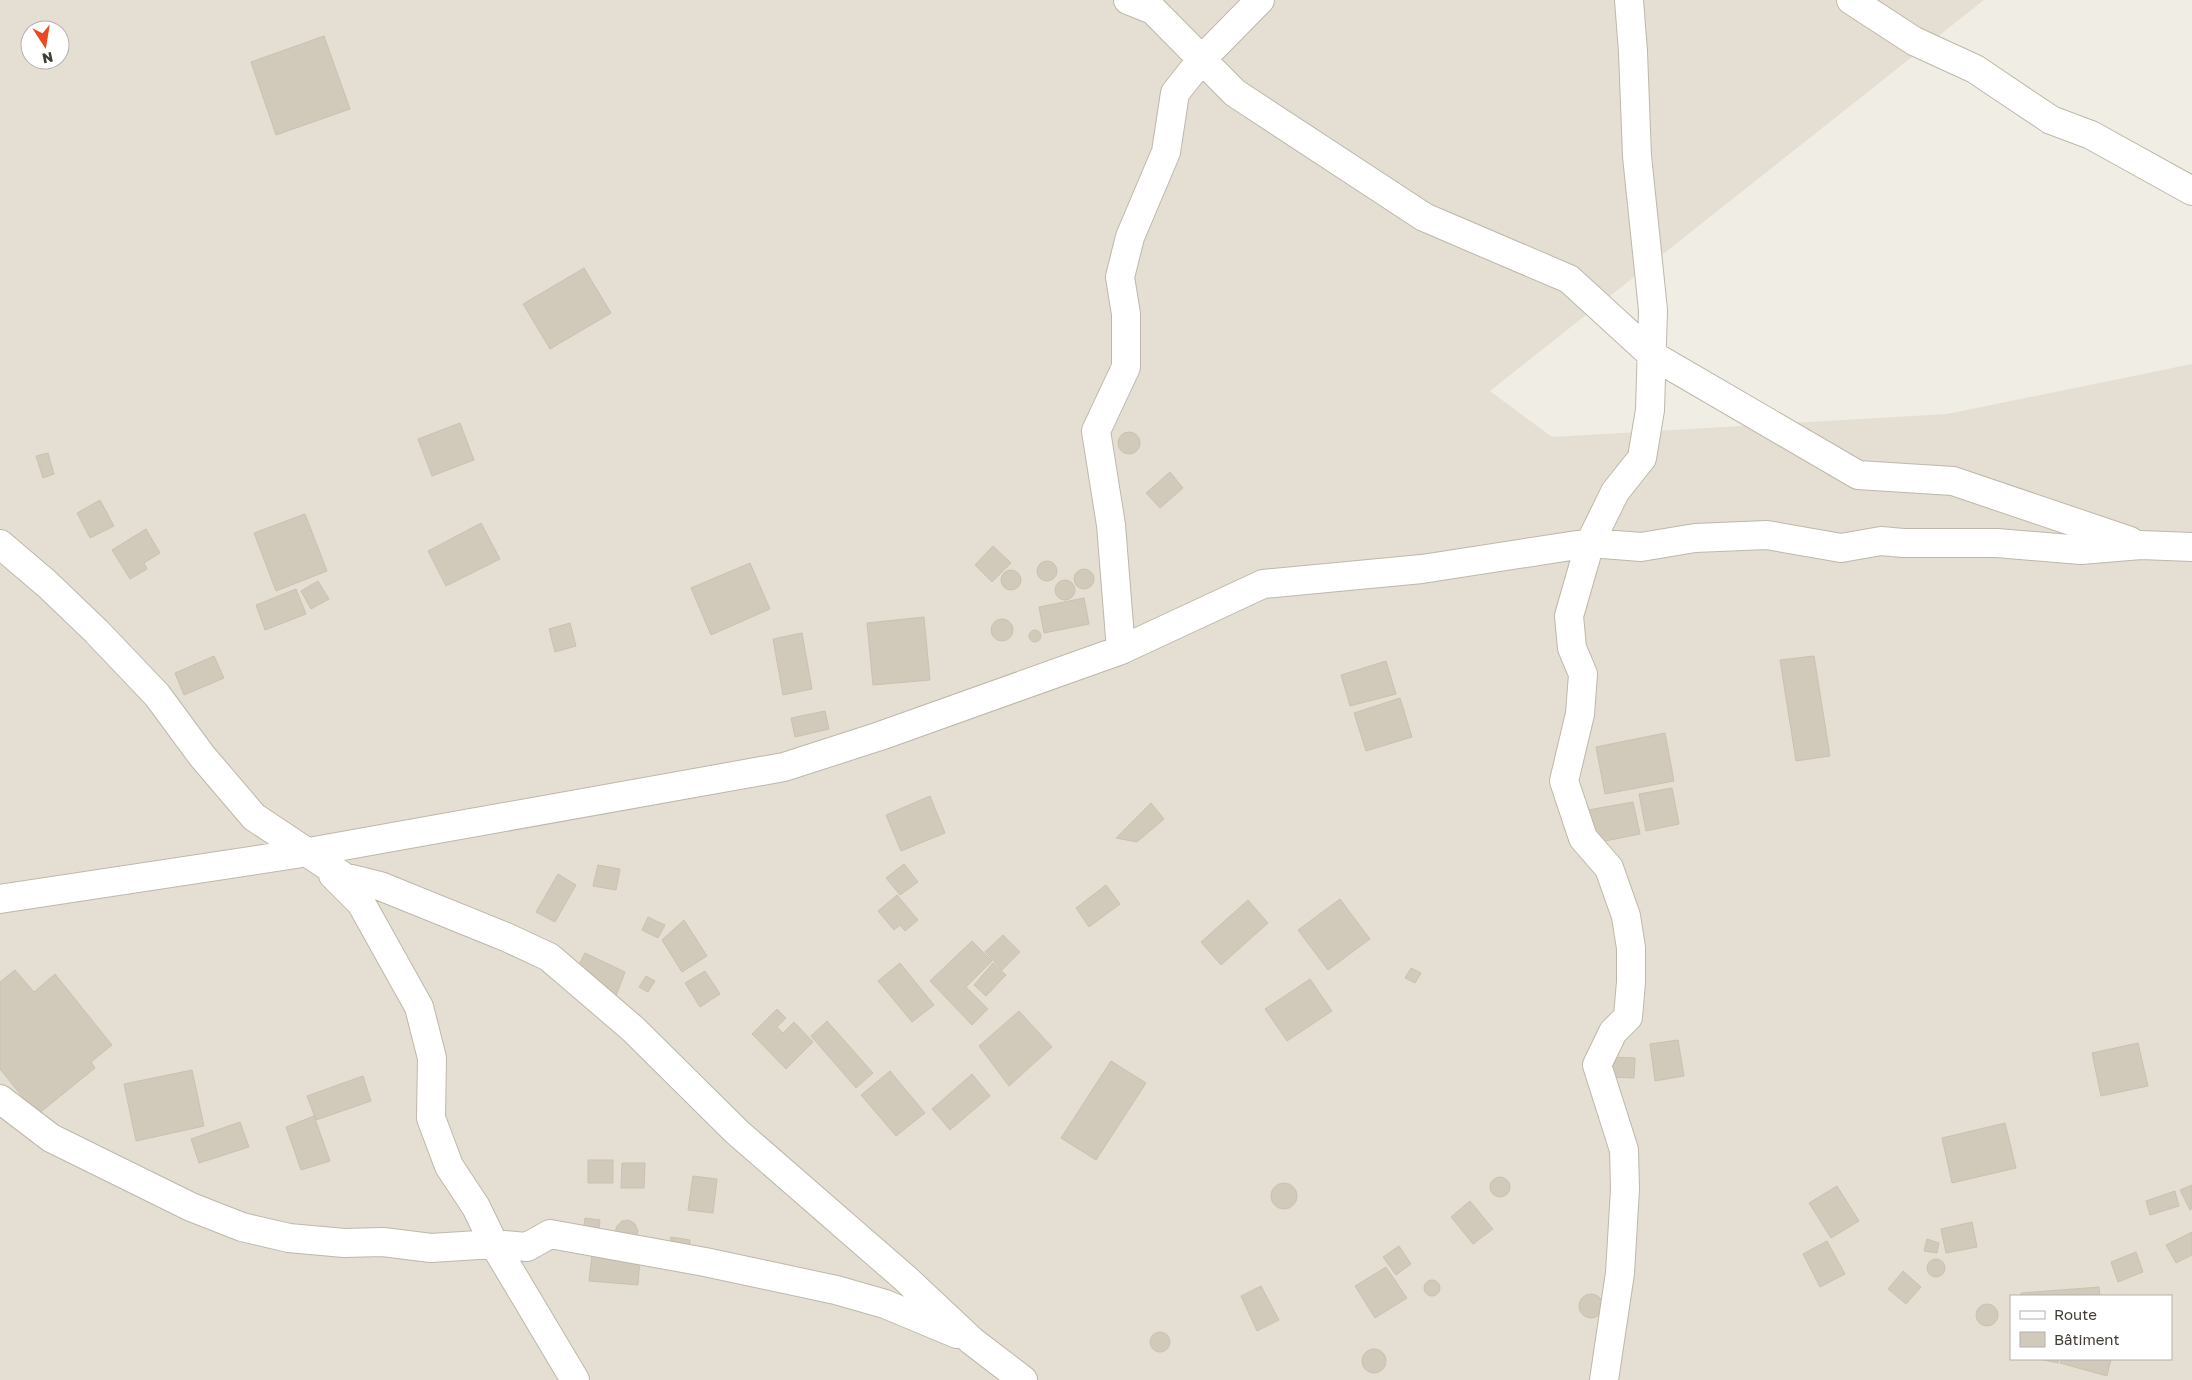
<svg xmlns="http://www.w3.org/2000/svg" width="2192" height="1380" viewBox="0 0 2192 1380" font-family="'Golos Text',sans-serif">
	<rect width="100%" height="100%" fill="#f0ede4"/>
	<path fill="#e4dfd2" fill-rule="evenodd" d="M 0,0 L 1984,0 L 1490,391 L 1552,437 L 1947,414 L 2192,364 L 2192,1380 L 0,1380 ZM 30,30 L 60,30 L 60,60 L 30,60 ZM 2011,1296 L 2171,1296 L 2171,1359 L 2011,1359 Z"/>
	<path fill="#d1c9ba" stroke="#cbc1ae" d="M 324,36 L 350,109 L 276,135 L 251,62 Z
		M 584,268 L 611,313 L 550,349 L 523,304 Z
		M 460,423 L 474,460 L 432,476 L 418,439 Z
		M1118 443a11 11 0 1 1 22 0a11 11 0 1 1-22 0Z
		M 48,453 L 54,474 L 43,478 L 36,456 Z
		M 1170,472 L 1183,488 L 1160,508 L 1146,493 Z
		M 100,500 L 114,526 L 90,538 L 77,513 Z
		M 305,514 L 327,571 L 276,591 L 254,533 Z
		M 481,523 L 500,559 L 446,586 L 428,551 Z
		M 146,529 L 160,553 L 144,563 L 147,569 L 130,579 L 112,550 Z
		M 993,546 L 1011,563 L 992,582 L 975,565 Z
		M1037 571a10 10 0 1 1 20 0a10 10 0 1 1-20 0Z
		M 750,563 L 770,609 L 711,635 L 691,588 Z
		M1074 579a10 10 0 1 1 20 0a10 10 0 1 1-20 0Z
		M1001 580a10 10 0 1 1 20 0a10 10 0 1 1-20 0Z
		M1055 590a10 10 0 1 1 20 0a10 10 0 1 1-20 0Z
		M 318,581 L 329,599 L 311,609 L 301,591 Z
		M 296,589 L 306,614 L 265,630 L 256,605 Z
		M 1084,598 L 1089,624 L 1044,633 L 1039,607 Z
		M 924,617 L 930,680 L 873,685 L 867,623 Z
		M991 630a11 11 0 1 1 22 0a11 11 0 1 1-22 0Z
		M 570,623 L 576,646 L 555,652 L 549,629 Z
		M1029 636a6 6 0 1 1 12 0a6 6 0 1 1-12 0Z
		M 802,633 L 812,689 L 783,695 L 773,639 Z
		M 214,656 L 224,678 L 184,695 L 175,673 Z
		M 1814,656 L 1830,756 L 1796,761 L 1780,660 Z
		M 1386,661 L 1396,694 L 1350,706 L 1341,675 Z
		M 1400,698 L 1412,737 L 1366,751 L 1354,713 Z
		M 825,711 L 829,729 L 795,737 L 791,718 Z
		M 1665,733 L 1674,781 L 1605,794 L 1596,747 Z
		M 1672,788 L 1679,824 L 1646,831 L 1639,794 Z
		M 930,796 L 945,833 L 901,851 L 886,815 Z
		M 1633,802 L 1640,834 L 1595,843 L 1588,810 Z
		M 1151,803 L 1164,819 L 1137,842 L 1116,838 Z
		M 904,864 L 918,882 L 900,895 L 886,878 Z
		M 598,865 L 620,869 L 616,890 L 593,886 Z
		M 558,874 L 576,885 L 555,922 L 536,912 Z
		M 1106,885 L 1120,904 L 1089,927 L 1076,908 Z
		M 897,895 L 918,920 L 905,931 L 900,925 L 894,930 L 878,911 Z
		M 1340,899 L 1370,939 L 1328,970 L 1298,930 Z
		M 1248,900 L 1268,923 L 1221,965 L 1201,942 Z
		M 648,917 L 665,925 L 658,938 L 642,930 Z
		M 684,920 L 707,956 L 682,972 L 662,940 Z
		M 1003,935 L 1020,952 L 1002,970 L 985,952 Z
		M 972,941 L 992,961 L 966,987 L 988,1009 L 972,1025 L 930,981 Z
		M 585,953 L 625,972 L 614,1001 L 573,976 Z
		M 900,963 L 934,1005 L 912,1022 L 878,981 Z
		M 993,963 L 1006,975 L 986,996 L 974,985 Z
		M 1411,968 L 1421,973 L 1415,983 L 1405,978 Z
		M 15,970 L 34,992 L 55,974 L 112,1045 L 91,1062 L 95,1068 L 37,1115 L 0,1069 L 0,982 Z
		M 705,971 L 720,994 L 700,1007 L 685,983 Z
		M 646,976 L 655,981 L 648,992 L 639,987 Z
		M 1310,979 L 1332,1011 L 1287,1041 L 1265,1009 Z
		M 777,1009 L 786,1018 L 777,1027 L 783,1033 L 794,1022 L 813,1042 L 786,1069 L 752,1034 Z
		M 1019,1011 L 1052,1047 L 1009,1086 L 979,1046 Z
		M 827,1021 L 873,1073 L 856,1088 L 811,1036 Z
		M 1678,1040 L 1684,1076 L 1655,1081 L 1650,1044 Z
		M 2138,1043 L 2148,1086 L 2101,1096 L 2092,1053 Z
		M 1612,1057 L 1635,1058 L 1634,1078 L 1611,1077 Z
		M 1111,1061 L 1146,1083 L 1096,1160 L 1061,1138 Z
		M 192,1070 L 204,1126 L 136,1141 L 124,1084 Z
		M 890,1071 L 925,1113 L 896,1136 L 861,1095 Z
		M 972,1074 L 990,1096 L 950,1130 L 932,1109 Z
		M 363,1076 L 371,1101 L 316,1120 L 307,1096 Z
		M 314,1116 L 330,1161 L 301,1170 L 286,1127 Z
		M 240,1122 L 249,1147 L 199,1163 L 191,1139 Z
		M 2005,1123 L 2016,1168 L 1952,1183 L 1942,1138 Z
		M 588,1160 L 613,1160 L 613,1183 L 588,1183 Z
		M 622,1163 L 645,1163 L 644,1188 L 621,1188 Z
		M 693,1176 L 717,1179 L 713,1213 L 688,1210 Z
		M1490 1187a10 10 0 1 1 20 0a10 10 0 1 1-20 0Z
		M1271 1196a13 13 0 1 1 26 0a13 13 0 1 1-26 0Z
		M 2192,1185 L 2192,1209 L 2190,1210 L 2180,1190 Z
		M 1837,1186 L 1859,1221 L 1831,1238 L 1809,1203 Z
		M 2175,1191 L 2179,1206 L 2150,1215 L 2146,1201 Z
		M 1470,1201 L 1493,1229 L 1473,1244 L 1451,1217 Z
		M 585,1218 L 600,1220 L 598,1237 L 583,1235 Z
		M 629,1220 L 635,1224 L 638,1231 L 636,1237 L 615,1232 L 617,1226 L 622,1221 Z
		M 1972,1222 L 1977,1247 L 1946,1253 L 1941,1229 Z
		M 2192,1232 L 2192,1255 L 2176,1263 L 2166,1245 Z
		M 671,1237 L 690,1240 L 688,1256 L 669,1253 Z
		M 1927,1239 L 1939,1243 L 1937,1253 L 1924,1251 Z
		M 1827,1241 L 1845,1274 L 1820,1287 L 1803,1254 Z
		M 1399,1246 L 1411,1264 L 1396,1275 L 1383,1257 Z
		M 2136,1252 L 2143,1272 L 2118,1282 L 2111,1262 Z
		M 592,1254 L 640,1258 L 638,1285 L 589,1281 Z
		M1927 1268a9 9 0 1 1 18 0a9 9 0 1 1-18 0Z
		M 1386,1267 L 1407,1298 L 1375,1318 L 1355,1286 Z
		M 1903,1271 L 1921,1287 L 1906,1304 L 1888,1289 Z
		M1424 1288a8 8 0 1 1 16 0a8 8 0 1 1-16 0Z
		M 1261,1286 L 1279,1320 L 1257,1331 L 1241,1296 Z
		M 2099,1287 L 2100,1296 L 2021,1296 L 2021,1293 Z
		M1579 1306a12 12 0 1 1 24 0a12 12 0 1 1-24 0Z
		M1976 1315a11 11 0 1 1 22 0a11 11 0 1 1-22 0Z
		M1150 1342a10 10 0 1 1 20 0a10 10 0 1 1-20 0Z
		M1362 1361a12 12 0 1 1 24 0a12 12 0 1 1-24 0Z
		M 2039,1359 L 2059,1359 L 2058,1363 Z
		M 2062,1359 L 2111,1359 L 2107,1376 L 2060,1363 Z"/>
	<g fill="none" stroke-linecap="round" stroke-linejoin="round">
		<g stroke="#beb8aa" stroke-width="30">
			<path id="street" d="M 1128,0 L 1153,10 L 1235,93 L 1424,217 L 1569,279 L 1652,355 L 1858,475 L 1953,481 L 2130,541
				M 1851,0 L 1914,41 L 1975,69 L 2051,120 L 2091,135 L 2192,191
				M 0,544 L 47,584 L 96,631 L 157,695 L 202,756 L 254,817 L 344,877 L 380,886 L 506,937 L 549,957 L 633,1029 L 737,1132 L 906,1279 L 972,1341 L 1023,1380
				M 1121,650 L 1111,525 L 1096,431 L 1126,367 L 1126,314 L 1120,277 L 1130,237 L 1166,152 L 1175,93 L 1202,59 L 1260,0
				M 333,875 L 361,903 L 419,1007 L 432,1058 L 431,1118 L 449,1166 L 476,1207 L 494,1244 L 575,1380
				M 0,899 L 309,852 L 784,767 L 880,736 L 1121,650 L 1263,584 L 1422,569 L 1590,543 L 1641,547 L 1695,538 L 1767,535 L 1841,548 L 1881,541 L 1903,543 L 1997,543 L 2081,550 L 2141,545 L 2192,547
				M 0,1099 L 51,1138 L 191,1207 L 242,1227 L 289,1238 L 344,1243 L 383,1242 L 431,1248 L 494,1244 L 527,1247 L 550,1234 L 705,1262 L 836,1290 L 885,1304 L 957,1334
				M 1604,1380 L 1620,1273 L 1625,1189 L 1624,1150 L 1597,1065 L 1613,1032 L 1628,1017 L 1631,982 L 1631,948 L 1626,916 L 1609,868 L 1583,838 L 1564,781 L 1580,714 L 1583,674 L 1572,648 L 1569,616 L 1590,543 L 1615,492 L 1642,458 L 1650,410 L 1653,310 L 1637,156 L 1633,52 L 1629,0"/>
		</g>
		<use href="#street" stroke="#fff" stroke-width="28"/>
	</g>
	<rect x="2010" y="1295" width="162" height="65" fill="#ffffff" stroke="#b3b1ae"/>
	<rect x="2020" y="1311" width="25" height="8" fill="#ffffff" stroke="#b3b1ae"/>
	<text x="2054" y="1320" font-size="15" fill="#423d34">Route</text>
	<rect x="2020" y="1332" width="25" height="15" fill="#d1c9ba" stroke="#b3b1ae"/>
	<text x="2054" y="1345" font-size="15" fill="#423d34">Bâtiment</text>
	<g transform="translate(45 45) rotate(168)"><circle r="24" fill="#ffffff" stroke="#b3b1ae"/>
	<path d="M0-4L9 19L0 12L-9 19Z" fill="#ec491f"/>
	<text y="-8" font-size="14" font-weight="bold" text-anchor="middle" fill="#423d34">N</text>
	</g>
</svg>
